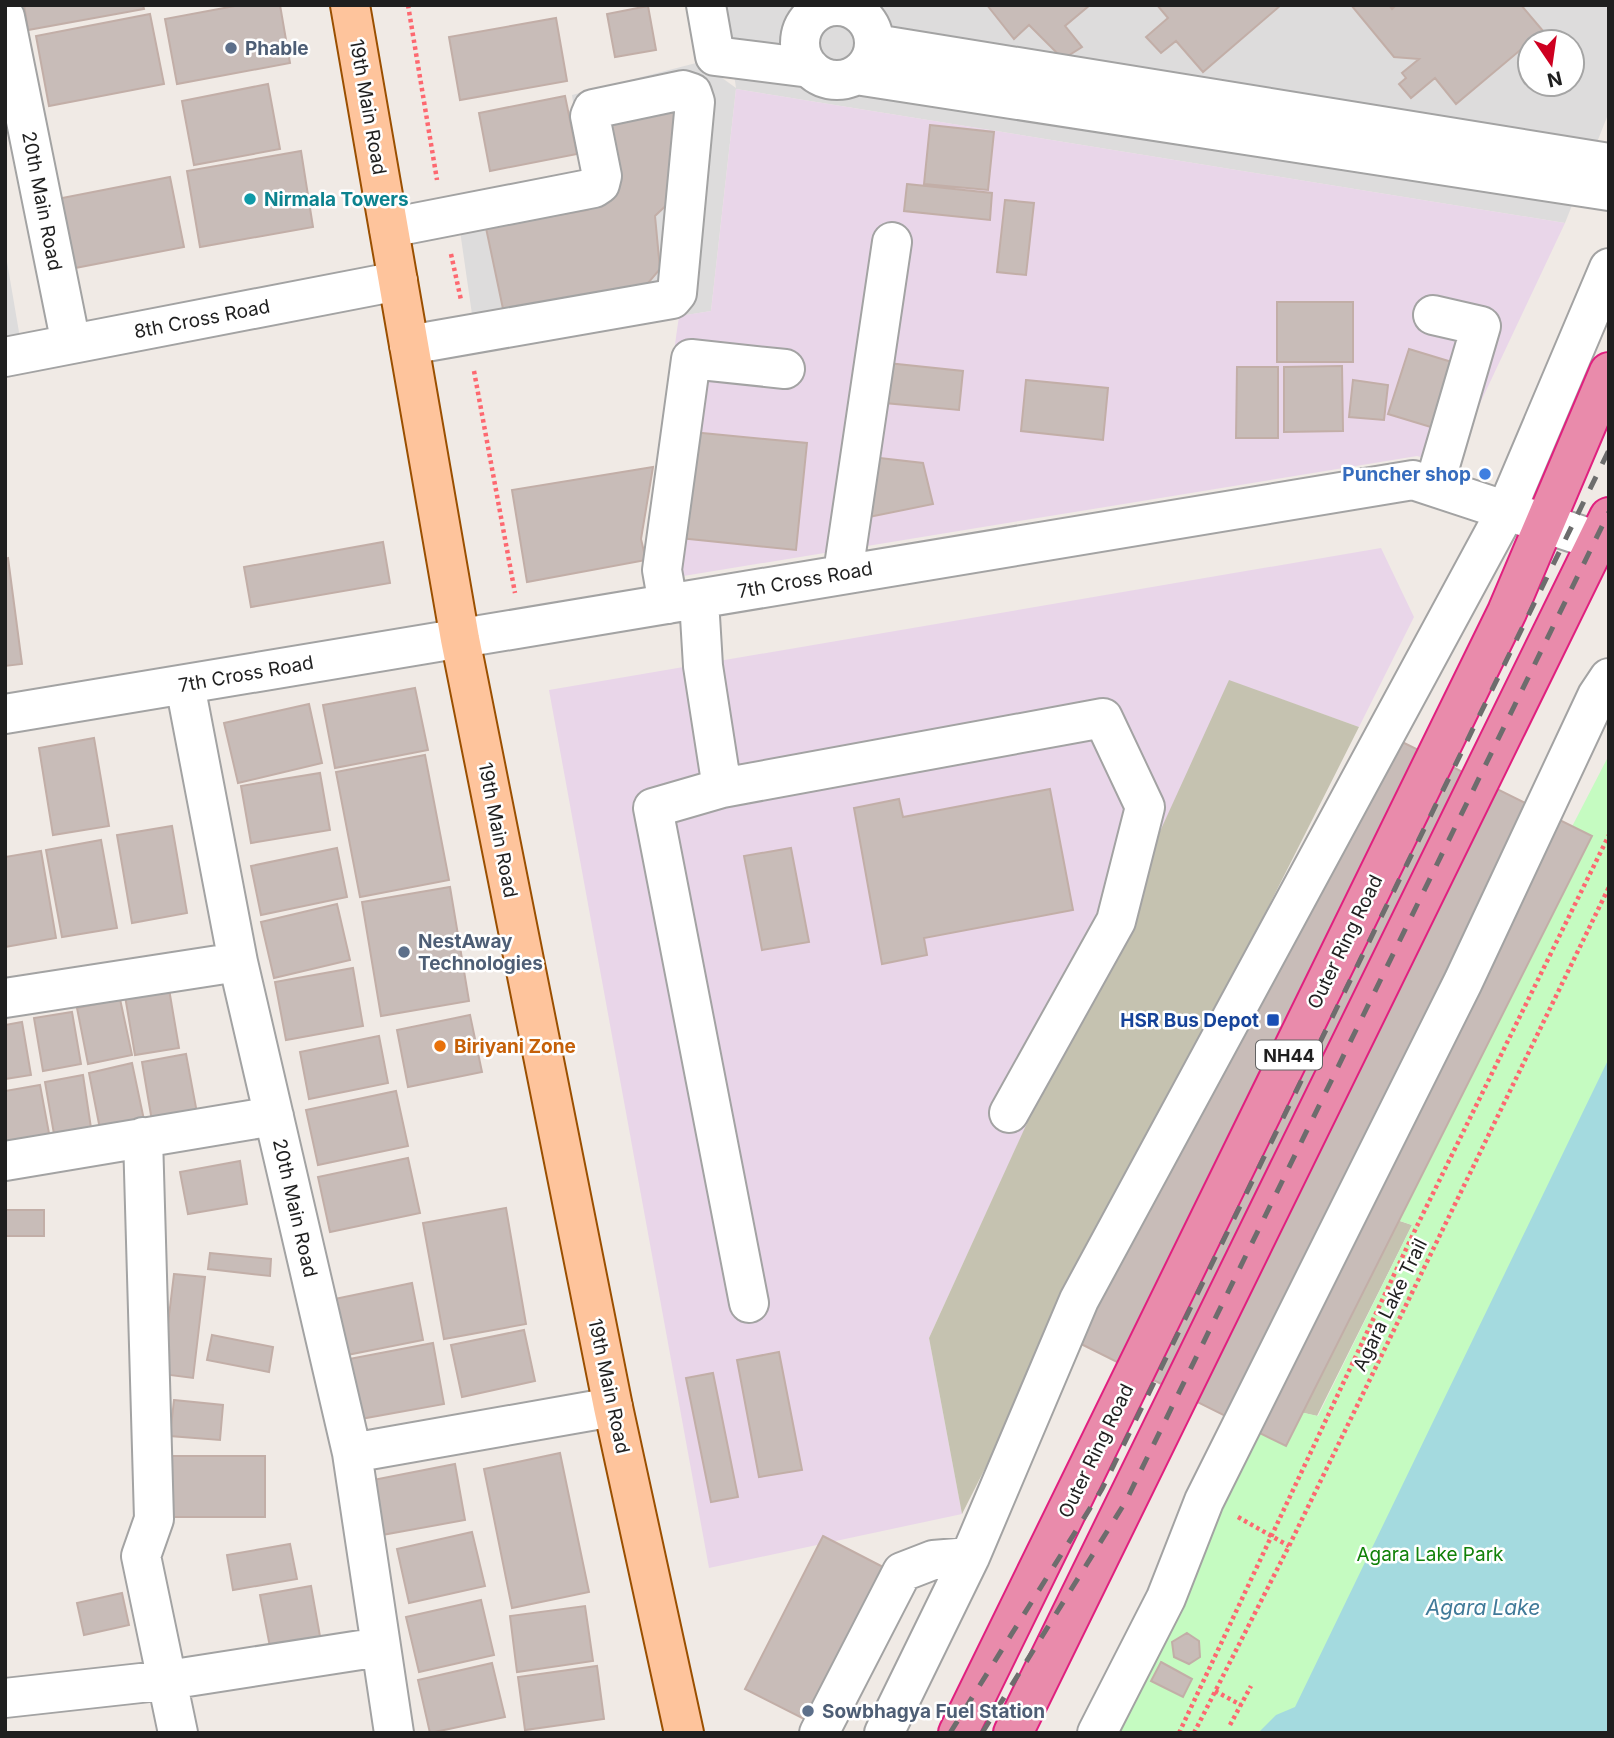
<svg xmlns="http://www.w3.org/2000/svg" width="1614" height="1738" viewBox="0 0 1614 1738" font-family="Inter,sans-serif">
	<rect width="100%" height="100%" fill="#f0eae5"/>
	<path fill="#dddcdc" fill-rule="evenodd" d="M 724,5 L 1609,5 L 1609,112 L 1565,223 L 736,89 L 711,311 L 477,349 L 456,203 L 584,178 L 572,95 L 700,62 L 736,88 ZM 1530,42 L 1572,42 L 1572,84 L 1530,84 Z
		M 5,250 L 20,338 L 5,341 Z"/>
	<path fill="#e9d6e9" d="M 736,89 L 1565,223 L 1451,465 L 1417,456 L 653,581 L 647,542 L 679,316 L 711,311 Z
		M 1381,548 L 1414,617 L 1359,727 L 1230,681 L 929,1338 L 962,1514 L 709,1568 L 549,690 Z"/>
	<path fill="#c5c2b0" d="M 1229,680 L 1359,727 L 962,1514 L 929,1338 Z
		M 1373,1212 L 1412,1225 L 1317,1416 L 1273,1406 Z"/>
	<path fill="#c5fbc1" d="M 1609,755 L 1609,1733 L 1104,1733 L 1273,1406 L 1318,1416 L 1412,1225 L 1373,1212 Z"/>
	<path fill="#a4dadf" d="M 1609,1058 L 1609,1733 L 1258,1733 L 1276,1715 L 1295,1707 Z"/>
	<path fill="#c8bcb8" stroke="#c2aea7" stroke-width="2" d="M 24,5 L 143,5 L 144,9 L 28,30 Z
		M 240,5 L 280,5 L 290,63 L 177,84 L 165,19 Z
		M 987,5 L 1090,5 L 1065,26 L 1082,47 L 1063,59 L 1029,25 L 1014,39 Z
		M 1157,5 L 1281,5 L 1203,72 L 1176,41 L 1161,53 L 1146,37 L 1168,18 Z
		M 1351,5 L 1389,5 L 1392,9 L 1396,5 L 1521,5 L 1543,31 L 1456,104 L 1435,78 L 1411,98 L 1399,84 L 1406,78 L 1402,73 L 1419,59 L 1394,57 Z
		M 648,6 L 656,50 L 615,57 L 607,14 Z
		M 150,14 L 164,84 L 49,106 L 36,36 Z
		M 556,18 L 567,81 L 460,100 L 449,37 Z
		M 268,84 L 280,149 L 194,165 L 182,101 Z
		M 565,96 L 577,154 L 490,171 L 479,113 Z
		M 673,102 L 683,148 L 675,197 L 655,216 L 660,269 L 632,302 L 506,323 L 486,228 L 587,210 L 604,202 L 600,117 Z
		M 930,125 L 994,132 L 988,190 L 924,184 Z
		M 301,151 L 313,227 L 200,247 L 187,171 Z
		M 170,177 L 184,247 L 70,269 L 57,199 Z
		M 907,184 L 992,193 L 990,220 L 904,211 Z
		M 1005,200 L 1034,203 L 1026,275 L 997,272 Z
		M 1277,302 L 1353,302 L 1353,362 L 1277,362 Z
		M 1409,349 L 1455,363 L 1434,428 L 1388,414 Z
		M 878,362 L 963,371 L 959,410 L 874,402 Z
		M 1342,366 L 1343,431 L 1284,432 L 1284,367 Z
		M 1237,367 L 1278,367 L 1278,438 L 1236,438 Z
		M 1026,380 L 1108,388 L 1103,440 L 1021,431 Z
		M 1353,380 L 1388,385 L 1384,420 L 1349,417 Z
		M 692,432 L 807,443 L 796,550 L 680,538 Z
		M 871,457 L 923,463 L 933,504 L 864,518 Z
		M 653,467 L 641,539 L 646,560 L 527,582 L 512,490 Z
		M 383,542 L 390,583 L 251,607 L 244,567 Z
		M 8,558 L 22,664 L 5,666 L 5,559 Z
		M 415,688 L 428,750 L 335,768 L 323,705 Z
		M 309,704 L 322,763 L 238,783 L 224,723 Z
		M 1386,734 L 1592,836 L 1286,1446 L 1079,1343 Z
		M 94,738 L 109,826 L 53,835 L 39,748 Z
		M 425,755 L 449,880 L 360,897 L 336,772 Z
		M 320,773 L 330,830 L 251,843 L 241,786 Z
		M 1050,789 L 1073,910 L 924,938 L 927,955 L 882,964 L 854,808 L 899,799 L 903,817 Z
		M 172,826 L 187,913 L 132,923 L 117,835 Z
		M 101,840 L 117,928 L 62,937 L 46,850 Z
		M 337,848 L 347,897 L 261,915 L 251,866 Z
		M 791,848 L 809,942 L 762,950 L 744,856 Z
		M 41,851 L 56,938 L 5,947 L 5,857 Z
		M 450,887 L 469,1001 L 381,1016 L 362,902 Z
		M 337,904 L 350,960 L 274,978 L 261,922 Z
		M 353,968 L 363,1026 L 286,1040 L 275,982 Z
		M 169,989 L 179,1048 L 135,1055 L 125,996 Z
		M 120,999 L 132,1055 L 88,1064 L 77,1008 Z
		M 72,1012 L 81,1064 L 43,1071 L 34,1018 Z
		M 470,1015 L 482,1072 L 408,1087 L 397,1030 Z
		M 22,1022 L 31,1075 L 5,1079 L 5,1025 Z
		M 379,1036 L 388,1083 L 309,1099 L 300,1052 Z
		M 186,1054 L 197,1113 L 152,1121 L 142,1062 Z
		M 132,1063 L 144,1120 L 100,1129 L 89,1073 Z
		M 83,1075 L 91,1128 L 54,1134 L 45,1082 Z
		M 40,1085 L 51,1144 L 5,1148 L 5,1091 Z
		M 396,1091 L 408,1146 L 318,1165 L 306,1110 Z
		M 408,1158 L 420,1213 L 330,1232 L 318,1177 Z
		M 240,1161 L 247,1204 L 188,1214 L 180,1172 Z
		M 506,1208 L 526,1324 L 444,1339 L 423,1223 Z
		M 5,1210 L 44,1210 L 44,1236 L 5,1236 Z
		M 210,1253 L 271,1259 L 270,1276 L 208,1269 Z
		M 174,1274 L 205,1277 L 193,1378 L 162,1374 Z
		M 412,1283 L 423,1340 L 337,1357 L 325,1301 Z
		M 524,1330 L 535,1381 L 462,1397 L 451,1345 Z
		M 212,1335 L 273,1347 L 269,1372 L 207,1360 Z
		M 433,1343 L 444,1404 L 355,1420 L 344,1360 Z
		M 779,1352 L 802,1470 L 759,1477 L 737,1360 Z
		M 713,1373 L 738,1497 L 711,1502 L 686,1378 Z
		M 174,1400 L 223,1405 L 220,1440 L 170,1436 Z
		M 560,1453 L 589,1592 L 512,1608 L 484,1469 Z
		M 168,1456 L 265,1456 L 265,1517 L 168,1517 Z
		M 455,1464 L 465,1520 L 382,1535 L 373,1480 Z
		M 472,1532 L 485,1586 L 409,1603 L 397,1549 Z
		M 823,1536 L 885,1568 L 806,1720 L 745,1689 Z
		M 290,1544 L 297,1579 L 233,1590 L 227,1555 Z
		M 311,1586 L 321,1642 L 271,1652 L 260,1595 Z
		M 122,1593 L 129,1625 L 84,1635 L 77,1603 Z
		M 481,1600 L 494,1655 L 419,1672 L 406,1617 Z
		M 585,1606 L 593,1661 L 517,1672 L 510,1616 Z
		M 1187,1633 L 1199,1641 L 1200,1657 L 1189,1664 L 1174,1657 L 1172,1642 Z
		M 1161,1662 L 1192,1679 L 1183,1697 L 1151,1681 Z
		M 492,1663 L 505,1717 L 430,1733 L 418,1680 Z
		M 597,1666 L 604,1719 L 525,1730 L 518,1677 Z"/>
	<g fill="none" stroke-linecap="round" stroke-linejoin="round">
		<g stroke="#a3a3a3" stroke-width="42">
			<path id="minor" d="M 706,5 L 715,56 L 810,68
				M800 43a37 37 0 1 1 74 0a37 37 0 1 1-74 0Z
				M 5,17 L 71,344
				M 875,44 L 1609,163
				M 856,75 L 1609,191
				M 389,228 L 594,188 L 600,184 L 602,176 L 590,116 L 593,109 L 683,90 L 692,93 L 695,102 L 677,293 L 672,299 L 409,345
				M 1433,315 L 1481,326 L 1434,486
				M 5,357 L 398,281
				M 843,573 L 892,242
				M 699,600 L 703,666 L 722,788 L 1103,718 L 1145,807 L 1116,921 L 1009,1113
				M 668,604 L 662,570 L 691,359 L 785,369
				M 185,685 L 238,962 L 352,1453 L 394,1733
				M 5,714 L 1413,480 L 1598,541
				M 722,788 L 653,808 L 749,1303
				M 5,998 L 238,962
				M 143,1137 L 154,1519 L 141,1556 L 178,1733
				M 5,1161 L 274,1116
				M 352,1453 L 613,1407
				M 5,1698 L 168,1680 L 380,1647
				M 819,1733 L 902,1572 L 933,1560 L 970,1557
				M 884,1733 L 970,1557 L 1079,1300 L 1506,511 L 1609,268
				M 1097,1733 L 1166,1598 L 1204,1501 L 1463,982 L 1597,696 L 1609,678"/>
		</g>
		<g stroke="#9a4f00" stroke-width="42">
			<path id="major" d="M 350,5 L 460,639 L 613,1407 L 684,1733"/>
		</g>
		<g stroke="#e0207f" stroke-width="42">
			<path id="highway" d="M 958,1733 L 1507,612 L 1609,372
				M 1013,1733 L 1609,517"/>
		</g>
		<path stroke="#fd6870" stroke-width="4.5" stroke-dasharray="3.5 3.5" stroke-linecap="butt" d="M 408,5 L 437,180
			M 451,254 L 461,300
			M 474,371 L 515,593
			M 1238,1517 L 1289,1546
			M 1215,1691 L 1241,1705
			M 1230,1725 L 1251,1686
			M 1179,1733 L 1416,1228 L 1609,835
			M 1194,1733 L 1289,1546 L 1609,887"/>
		<use href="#minor" stroke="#fff" stroke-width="38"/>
		<use href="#major" stroke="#fec49c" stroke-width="38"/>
		<use href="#highway" stroke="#e98bab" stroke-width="38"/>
		<path stroke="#6d6d6d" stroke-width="5" stroke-dasharray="14 14" stroke-linecap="butt" d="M 950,1733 L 1102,1489 L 1609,450
			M 982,1733 L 1126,1501 L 1609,512"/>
	</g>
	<g fill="#5c6f8a" stroke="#fff" stroke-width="2.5">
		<circle cx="231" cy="48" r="7"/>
		<circle cx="404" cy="952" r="7"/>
		<circle cx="808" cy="1711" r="7"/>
	</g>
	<circle fill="#0f9aa8" stroke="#fff" stroke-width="2.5" cx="250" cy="199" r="7"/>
	<circle fill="#3f7fe0" stroke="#fff" stroke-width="2.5" cx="1485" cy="474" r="7"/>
	<rect fill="#1a4fb4" stroke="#fff" stroke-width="2.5" x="1266" y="1013" width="14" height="14" rx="3.5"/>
	<circle fill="#e8710a" stroke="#fff" stroke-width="2.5" cx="440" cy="1046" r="7"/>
	<g text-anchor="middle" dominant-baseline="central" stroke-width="5" stroke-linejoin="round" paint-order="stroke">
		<rect fill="#fff" stroke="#626262" stroke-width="2" x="1256" y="1040.5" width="66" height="29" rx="5"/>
		<g font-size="18" font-weight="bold" fill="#1f1f1f">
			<text x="1289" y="1055">NH44</text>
		</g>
		<g font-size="19" font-weight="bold" fill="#4e5e75" stroke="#fff" text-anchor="start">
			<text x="245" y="48">Phable</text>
			<text x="418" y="941">NestAway<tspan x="418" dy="22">Technologies</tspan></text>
			<text x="822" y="1711">Sowbhagya Fuel Station</text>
		</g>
		<g font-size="19" fill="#1f1f1f" stroke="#fff">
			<text transform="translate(368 107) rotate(80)">19th Main Road</text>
			<text transform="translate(42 201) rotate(79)">20th Main Road</text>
			<text transform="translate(202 319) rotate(-11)">8th Cross Road</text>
			<text transform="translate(805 580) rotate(-10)">7th Cross Road</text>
			<text transform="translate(246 674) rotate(-10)">7th Cross Road</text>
			<text transform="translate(498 830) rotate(79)">19th Main Road</text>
			<text transform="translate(1345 942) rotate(-64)">Outer Ring Road</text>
			<text transform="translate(295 1208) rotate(77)">20th Main Road</text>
			<text transform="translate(1390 1305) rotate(-64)">Agara Lake Trail</text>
			<text transform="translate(609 1386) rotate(78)">19th Main Road</text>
			<text transform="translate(1096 1451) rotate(-64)">Outer Ring Road</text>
		</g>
		<g font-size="19" font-weight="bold" fill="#0d838f" stroke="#fff" text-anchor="start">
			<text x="264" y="199">Nirmala Towers</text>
		</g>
		<g font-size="19" font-weight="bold" fill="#366cbe" stroke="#fff" text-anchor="end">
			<text x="1471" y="474">Puncher shop</text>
		</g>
		<g font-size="19" font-weight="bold" fill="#164399" stroke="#fff" text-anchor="end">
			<text x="1259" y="1020">HSR Bus Depot</text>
		</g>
		<g font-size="19" font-weight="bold" fill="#c56008" stroke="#fff" text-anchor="start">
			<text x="454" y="1046">Biriyani Zone</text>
		</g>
		<g font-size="19" fill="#118109" stroke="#fff">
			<text x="1430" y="1554">Agara Lake Park</text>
		</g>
		<g font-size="21" font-style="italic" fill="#407a99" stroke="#fff">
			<text x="1483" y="1607">Agara Lake</text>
		</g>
	</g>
	<rect width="1614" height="1738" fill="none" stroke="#1f1f1f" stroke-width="14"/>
	<g transform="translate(1551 63) rotate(167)"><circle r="33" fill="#ffffff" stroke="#a5a5a5" stroke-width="2"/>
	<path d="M0-5L12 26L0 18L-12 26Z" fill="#ce0020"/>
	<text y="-10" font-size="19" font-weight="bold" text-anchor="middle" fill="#1f1f1f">N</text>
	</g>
</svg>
